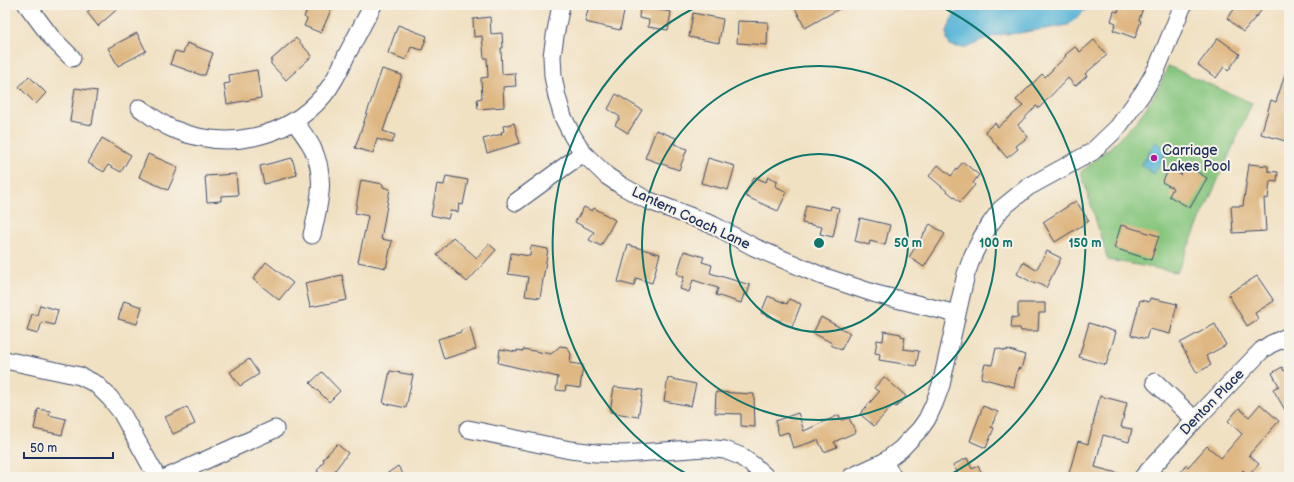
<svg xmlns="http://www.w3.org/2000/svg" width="1294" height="482" viewBox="0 0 1294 482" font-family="'Balsamiq Sans',sans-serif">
	<rect width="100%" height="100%" fill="#f7f3e8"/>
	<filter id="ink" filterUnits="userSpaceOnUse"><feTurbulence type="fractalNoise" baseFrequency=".025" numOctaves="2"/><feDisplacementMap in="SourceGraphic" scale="8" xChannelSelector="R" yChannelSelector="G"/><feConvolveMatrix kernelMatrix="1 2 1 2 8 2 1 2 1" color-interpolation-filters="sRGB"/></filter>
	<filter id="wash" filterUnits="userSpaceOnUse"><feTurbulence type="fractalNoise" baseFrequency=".012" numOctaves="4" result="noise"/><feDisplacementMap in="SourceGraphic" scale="16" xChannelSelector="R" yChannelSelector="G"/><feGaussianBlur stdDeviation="0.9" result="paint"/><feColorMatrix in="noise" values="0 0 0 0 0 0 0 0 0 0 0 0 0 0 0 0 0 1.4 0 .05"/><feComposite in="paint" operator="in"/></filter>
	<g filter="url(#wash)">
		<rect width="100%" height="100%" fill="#f1e1c3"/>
		<path fill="#86c67e" stroke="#507a6e" d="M 1168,66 L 1252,103 L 1177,272 L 1108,260 L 1081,172 C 1109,149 1137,126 1155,94 C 1161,86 1164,75 1168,66 Z"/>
		<path fill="#5ab6d8" stroke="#3a729b" d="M 961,5 L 1091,5 L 1068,25 L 1019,33 L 1003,34 L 981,40 L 969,47 L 957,47 L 950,45 L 947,40 L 947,32 L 951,20 Z
			M 1155,142 L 1168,150 L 1154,174 L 1141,165 Z
			M 1289,451 L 1289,476 L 1283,458 Z"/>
		<g id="blocks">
			<path fill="#dfb782" d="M 95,5 L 122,5 L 98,26 L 87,12 Z
				M 309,5 L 333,5 L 321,33 L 304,26 L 307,19 L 304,17 Z
				M 589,5 L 615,5 L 625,8 L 620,30 L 585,22 Z
				M 800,5 L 846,5 L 805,28 L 795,8 Z
				M 1120,5 L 1144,5 L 1139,20 L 1141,21 L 1135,38 L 1113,30 L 1116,23 L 1111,21 L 1114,11 L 1118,12 Z
				M 1238,5 L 1266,5 L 1243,32 L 1227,18 Z
				M 640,7 L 671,12 L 668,30 L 648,27 L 649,20 L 639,18 Z
				M 693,13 L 723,19 L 719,43 L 689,37 Z
				M 490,17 L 491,34 L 502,33 L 503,48 L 501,48 L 502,74 L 515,73 L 516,86 L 503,87 L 504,107 L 478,109 L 477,99 L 482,98 L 481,78 L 488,77 L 487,58 L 484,58 L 482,36 L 474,37 L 473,19 Z
				M 738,21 L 768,22 L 767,45 L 737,43 Z
				M 398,25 L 427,36 L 422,50 L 411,47 L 406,60 L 388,53 Z
				M 137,33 L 146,51 L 118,66 L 108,48 Z
				M 296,38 L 312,56 L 286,80 L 271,64 L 271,60 Z
				M 1218,38 L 1240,54 L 1228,71 L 1224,67 L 1216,78 L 1198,65 Z
				M 1094,40 L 1107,55 L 1085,74 L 1087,76 L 1075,86 L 1068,78 L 1039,108 L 1036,106 L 1018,125 L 1028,137 L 1016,146 L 1018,149 L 1007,158 L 985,131 L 995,123 L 998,127 L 1023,106 L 1016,100 L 1042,74 L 1045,77 L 1066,56 L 1065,55 L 1075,47 L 1080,52 Z
				M 187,43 L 213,53 L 205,75 L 201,75 L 170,64 L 175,51 L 183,53 Z
				M 1287,68 L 1289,69 L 1289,142 L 1261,134 L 1271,100 L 1276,102 Z
				M 382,69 L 402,75 L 383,131 L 395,135 L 392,143 L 377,139 L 373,153 L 355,148 Z
				M 257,70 L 261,98 L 227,104 L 224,84 L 230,83 L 229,75 Z
				M 29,76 L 46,93 L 36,104 L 19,87 Z
				M 75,88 L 97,91 L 92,125 L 70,121 Z
				M 616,94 L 642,110 L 628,133 L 615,125 L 620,117 L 608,109 Z
				M 514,123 L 520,143 L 487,153 L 483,139 L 502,134 L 501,132 L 504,131 L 503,126 Z
				M 656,130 L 676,138 L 674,144 L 687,149 L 679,170 L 645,158 Z
				M 102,138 L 131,155 L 121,172 L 108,165 L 104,172 L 88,163 Z
				M 148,154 L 178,167 L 168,190 L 139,177 Z
				M 292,158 L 297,175 L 264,184 L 260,166 Z
				M 708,158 L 735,166 L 728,190 L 701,183 Z
				M 963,162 L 979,175 L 973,183 L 975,185 L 960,202 L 929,176 L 938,165 L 951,176 Z
				M 1249,164 L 1268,166 L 1268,171 L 1278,172 L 1277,182 L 1270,181 L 1268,199 L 1264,198 L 1266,231 L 1233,233 L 1231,206 L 1243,206 Z
				M 1186,165 L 1207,178 L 1190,208 L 1169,196 L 1173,188 L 1162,182 L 1170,168 L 1181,175 Z
				M 236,174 L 238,195 L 221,196 L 221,201 L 207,202 L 205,176 Z
				M 446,176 L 468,180 L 463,205 L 459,204 L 458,212 L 450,211 L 448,219 L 431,215 L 437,184 L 444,185 Z
				M 754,177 L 766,182 L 768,177 L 778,181 L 775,186 L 787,192 L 778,211 L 745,196 Z
				M 361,180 L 383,184 L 383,187 L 390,189 L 381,239 L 392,241 L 386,268 L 358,262 L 368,216 L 355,213 Z
				M 1076,201 L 1089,221 L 1055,242 L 1043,222 Z
				M 806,205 L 830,210 L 831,206 L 839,208 L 833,237 L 820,234 L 822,227 L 802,223 Z
				M 584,207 L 592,211 L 594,208 L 615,220 L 601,246 L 589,240 L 594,232 L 575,222 Z
				M 860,218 L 890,225 L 885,245 L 870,241 L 869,245 L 855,241 Z
				M 930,224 L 945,234 L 924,267 L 909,257 Z
				M 1121,225 L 1159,236 L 1151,260 L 1114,248 Z
				M 453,237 L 477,258 L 489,244 L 496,250 L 467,282 L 437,255 Z
				M 628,245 L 660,254 L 652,283 L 636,278 L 634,286 L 618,282 Z
				M 531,246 L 548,249 L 540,298 L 525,296 L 528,277 L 508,274 L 511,253 L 530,256 Z
				M 684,251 L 704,257 L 702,262 L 712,265 L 710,273 L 750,285 L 747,295 L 744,294 L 741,303 L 716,295 L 718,288 L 693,280 L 689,292 L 680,289 L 684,277 L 677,274 Z
				M 1047,251 L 1061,258 L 1046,288 L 1036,282 L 1035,284 L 1017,274 L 1023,262 L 1036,270 Z
				M 266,262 L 293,283 L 279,300 L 253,279 Z
				M 342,275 L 347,300 L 310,307 L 305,283 Z
				M 1257,276 L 1274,301 L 1255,313 L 1258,319 L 1247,326 L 1228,294 Z
				M 768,296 L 787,304 L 789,299 L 801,304 L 792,327 L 781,323 L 781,321 L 761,313 Z
				M 1150,298 L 1177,304 L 1170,334 L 1149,329 L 1146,339 L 1131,335 L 1140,300 L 1149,302 Z
				M 124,301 L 142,307 L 137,324 L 118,319 Z
				M 1018,303 L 1045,303 L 1045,313 L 1039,313 L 1038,331 L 1021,331 L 1020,328 L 1011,328 L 1012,317 L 1018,318 Z
				M 40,305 L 58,310 L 54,325 L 42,322 L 38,334 L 27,331 L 32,314 L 37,315 Z
				M 821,317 L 850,333 L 841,350 L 831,345 L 832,343 L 813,333 Z
				M 1089,323 L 1116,332 L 1106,365 L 1079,357 Z
				M 1215,324 L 1226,345 L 1206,356 L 1211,365 L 1197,373 L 1180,343 Z
				M 470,327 L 476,349 L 444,359 L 438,339 L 461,332 L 461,330 Z
				M 884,331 L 901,334 L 901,336 L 905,337 L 903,349 L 919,351 L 916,366 L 879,360 L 880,354 L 875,353 L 877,340 L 883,341 Z
				M 560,346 L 567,347 L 571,354 L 570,363 L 583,365 L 580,388 L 566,386 L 565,391 L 556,390 L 558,377 L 498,363 L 500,349 L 517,352 L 517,350 L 523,351 L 523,349 L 551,354 Z
				M 996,348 L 1007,351 L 1007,349 L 1025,355 L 1021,369 L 1018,368 L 1014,387 L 981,378 L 985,364 L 992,365 Z
				M 249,359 L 259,374 L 240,386 L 230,372 Z
				M 1282,367 L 1284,371 L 1289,368 L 1289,417 L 1273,389 L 1279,386 L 1272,373 Z
				M 390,371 L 413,375 L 406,408 L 383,403 Z
				M 322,372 L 340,391 L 329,402 L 310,383 Z
				M 884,377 L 906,396 L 896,407 L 893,405 L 874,426 L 860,414 L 879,392 L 874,388 Z
				M 668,378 L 696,384 L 691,406 L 664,401 Z
				M 614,387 L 643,390 L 638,417 L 610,412 Z
				M 716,392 L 754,394 L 755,427 L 741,426 L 741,414 L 715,413 Z
				M 1100,396 L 1127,403 L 1121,427 L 1132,429 L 1129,442 L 1103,435 L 1095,467 L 1121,474 L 1120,477 L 1068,477 L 1078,441 L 1088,444 Z
				M 1260,404 L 1279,421 L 1249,455 L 1259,464 L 1248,476 L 1243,470 L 1237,477 L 1177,477 L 1186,465 L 1188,467 L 1207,446 L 1221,458 L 1242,434 L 1228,421 L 1239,408 L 1249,417 Z
				M 983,406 L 998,412 L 991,427 L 994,428 L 986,448 L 970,441 Z
				M 187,407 L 195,424 L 173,434 L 165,417 Z
				M 38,409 L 50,411 L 49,415 L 66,419 L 62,435 L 34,429 Z
				M 798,413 L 804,431 L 839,415 L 841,420 L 849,418 L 856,432 L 834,442 L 837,447 L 824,452 L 818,440 L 793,448 L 788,432 L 779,435 L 775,421 Z
				M 337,444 L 348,453 L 330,477 L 325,477 L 317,471 L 324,461 L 323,459 Z
				M 967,458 L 972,469 L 978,466 L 984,477 L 955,477 L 959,475 L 953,465 Z
				M 398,466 L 405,477 L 382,477 Z"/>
		</g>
	</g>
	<g filter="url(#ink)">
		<use href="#blocks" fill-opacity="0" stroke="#3b4a6d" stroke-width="1"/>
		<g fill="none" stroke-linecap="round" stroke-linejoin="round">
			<g stroke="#3b4a6d" stroke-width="19">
				<path id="minor" d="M 27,5 L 51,37 L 72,58
					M 561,5 L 555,36 L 552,56 L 553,76 L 557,97 L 563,117 L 572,135 L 583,153 L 607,176 L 622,186 L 647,200 L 713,225 L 754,247 L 822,276 L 876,294 L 957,314
					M 140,108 C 151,116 161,124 173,129 C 226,151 286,139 323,96 C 333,84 340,70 346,56 C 355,39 364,22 373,5
					M 294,121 C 300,129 307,138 312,147 C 327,177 319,204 312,235
					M 516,202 L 583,153
					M 5,360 L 80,376 L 96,384 L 110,398 L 121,412 L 157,477
					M 1155,382 L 1195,420
					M 468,429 L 570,450 L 596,453 L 624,454 L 705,448 L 725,450 L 740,456 L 754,466 L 766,477
					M 884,462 L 893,477
					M 168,477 L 275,429
					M 851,477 L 884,462 L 901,449 L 920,429 L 927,419 L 934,404 L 941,385 L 966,274 L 973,255 L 982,237 L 991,223 L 1001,209 L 1028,187 L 1092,152 L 1118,127 L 1144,91 L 1157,68 L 1183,5
					M 1143,477 L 1195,420 L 1262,350 L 1271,344 L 1289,336"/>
			</g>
			<use href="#minor" stroke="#fff" stroke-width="17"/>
		</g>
	</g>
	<g fill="none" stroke="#0f766e" stroke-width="2">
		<circle cx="819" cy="243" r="89"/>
		<circle cx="819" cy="243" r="177"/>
		<path d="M692 477A266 266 0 0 1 698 6M940 6A266 266 0 0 1 946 477"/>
	</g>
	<circle fill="#b5179e" stroke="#f7f3e8" stroke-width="1.5" cx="1154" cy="158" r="4"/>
	<g text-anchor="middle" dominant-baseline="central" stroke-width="4" stroke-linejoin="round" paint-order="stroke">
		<g font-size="14" fill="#1b2f5e" stroke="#f7f3e8" text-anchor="start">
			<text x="1162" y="150">Carriage<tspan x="1162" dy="16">Lakes Pool</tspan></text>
		</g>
		<g font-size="14" fill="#1b2f5e" stroke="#f7f3e8">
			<text transform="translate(691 218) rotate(25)">Lantern Coach Lane</text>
			<text transform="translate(1212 402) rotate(-46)">Denton Place</text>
		</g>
	</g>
	<circle cx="819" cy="243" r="6" fill="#0f766e" stroke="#f7f3e8" stroke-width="2"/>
	<g font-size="12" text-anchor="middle" font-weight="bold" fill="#0f766e" stroke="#f7f3e8" stroke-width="4" stroke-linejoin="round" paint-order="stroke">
		<text x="908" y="247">50 m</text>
		<text x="996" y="247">100 m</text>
		<text x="1085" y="247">150 m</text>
	</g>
	<rect width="1294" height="482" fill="none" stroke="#f7f3e8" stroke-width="20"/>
	<path d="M24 452v6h89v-6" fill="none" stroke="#1b2f5e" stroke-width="2"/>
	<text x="30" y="452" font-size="12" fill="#1b2f5e" stroke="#f7f3e8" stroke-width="3" paint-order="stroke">50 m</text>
</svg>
